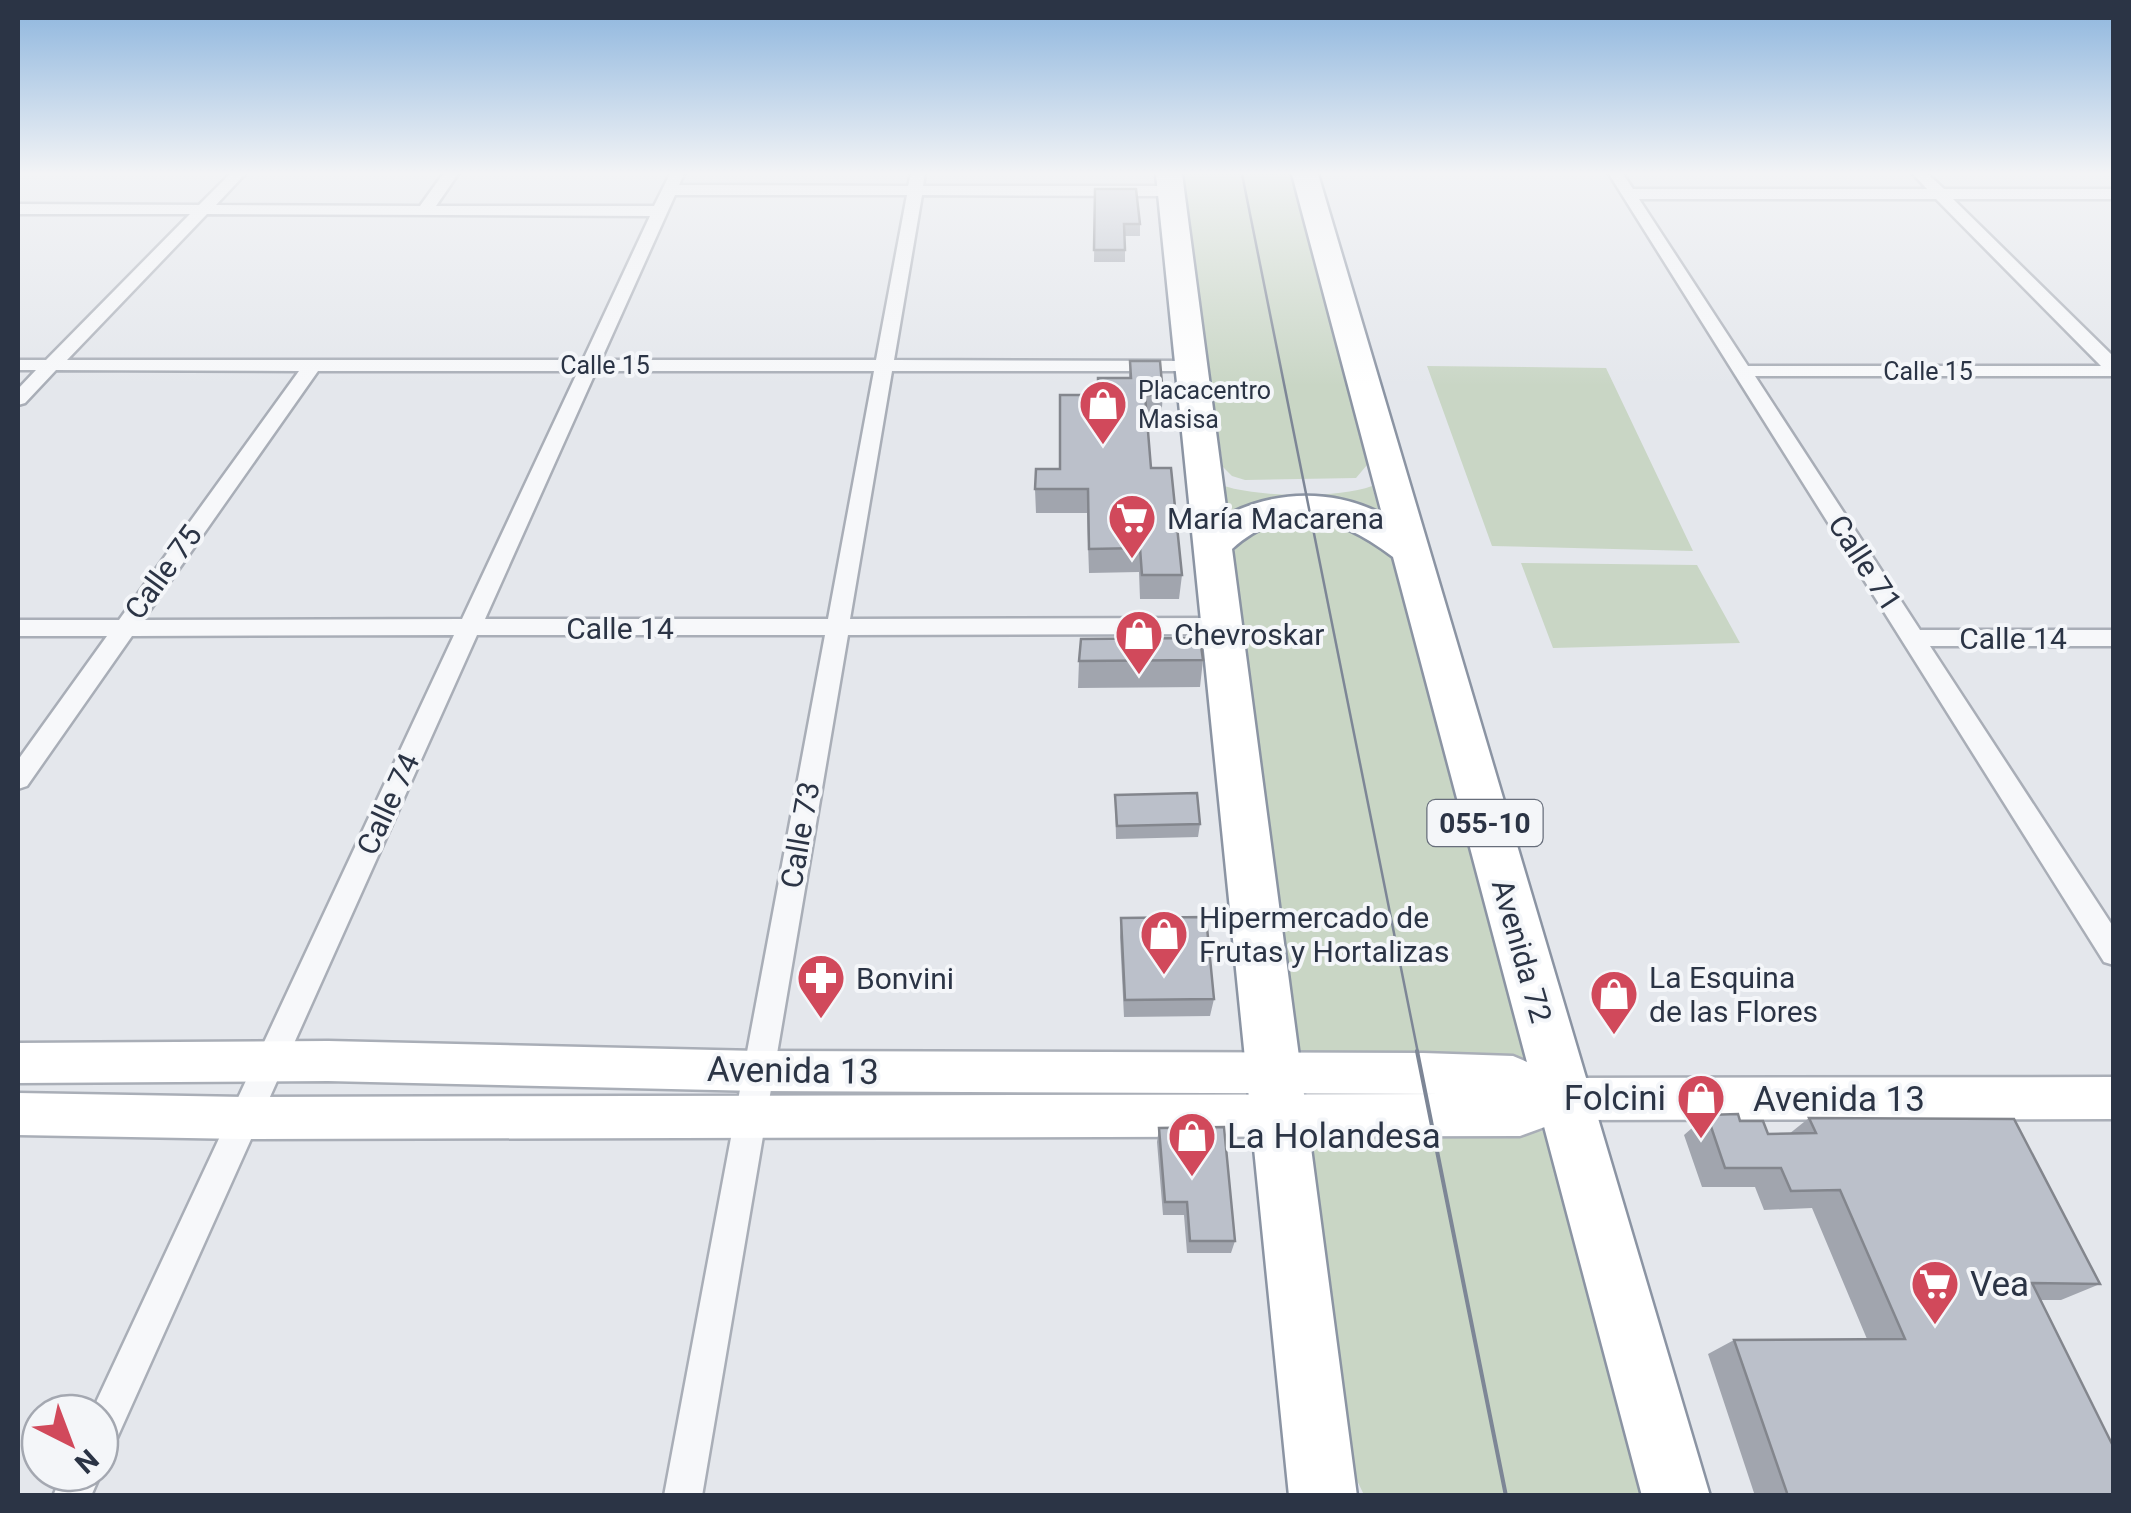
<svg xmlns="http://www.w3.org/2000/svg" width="2131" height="1513" viewBox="0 0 2131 1513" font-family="Roboto,sans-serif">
	<rect width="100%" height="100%" fill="#e4e7ec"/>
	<path fill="#c9d6c5" d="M 1183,174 L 1291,174 L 1367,465 L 1356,478 L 1245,480 L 1232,476 L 1223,467 Z
		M 1427,366 L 1606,368 L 1693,551 L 1492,546 Z
		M 1224,486 C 1259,497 1337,499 1372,486 L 1381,519 C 1325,496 1284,485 1228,517 Z
		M 1320,512 L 1375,536 L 1391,555 L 1538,1061 L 1295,1062 L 1233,555 C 1245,516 1285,520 1320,512 Z
		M 1521,563 L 1697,565 L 1740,643 L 1553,648 Z
		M 1556,1131 L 1646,1495 L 1364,1495 L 1352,1470 L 1304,1132 Z"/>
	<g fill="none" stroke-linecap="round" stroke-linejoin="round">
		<g stroke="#a9aeb7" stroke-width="5">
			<path id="street" d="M 230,174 L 245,174 L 216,205 L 420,206 L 443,174 L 458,174 L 436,206 L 654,206 L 670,174 L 684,174 L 679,185 L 908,186 L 911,174 L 925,174 L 923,186 L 1171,186 L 1179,191 L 1171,196 L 922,195 L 894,360 L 1192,361 L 1201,366 L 1192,371 L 892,371 L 850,619 L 1222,618 L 1233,626 L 1222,634 L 848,635 L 702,1496 L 664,1496 L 825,635 L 477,635 L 113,1447 L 100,1452 L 100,1413 L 91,1413 L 454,635 L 132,636 L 27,786 L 18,789 L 18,760 L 107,636 L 18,636 L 18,620 L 119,620 L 299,371 L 56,370 L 25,403 L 18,405 L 18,389 L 36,370 L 18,370 L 18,360 L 46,360 L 190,214 L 18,214 L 18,204 L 199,205 ZM 675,195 L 907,195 L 876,360 L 601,360 ZM 207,214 L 650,216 L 583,360 L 67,360 ZM 318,371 L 578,371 L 462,619 L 143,620 ZM 596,371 L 874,371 L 828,619 L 485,619 Z
				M 1609,174 L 1623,174 L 1633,189 L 1927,189 L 1913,174 L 1928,174 L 1944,189 L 2114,189 L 2114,199 L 1953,199 L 2114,357 L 2114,376 L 1755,376 L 1920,630 L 2114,630 L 2114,646 L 1930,646 L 2114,928 L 2114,965 L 2104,962 ZM 1639,199 L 1936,199 L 2101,366 L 1748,366 Z
				M 100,1471 L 101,1473 L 91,1496 L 53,1496 L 63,1473 Z"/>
		</g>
		<g stroke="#a9aeb7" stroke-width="5">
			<path id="secondary" d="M 328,1041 L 758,1051 L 1423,1053 L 1513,1056 L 1565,1078 L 2114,1077 L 2114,1119 L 1564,1120 L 1520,1136 L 244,1139 L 18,1135 L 18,1093 L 244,1097 L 1443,1094 L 758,1091 L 328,1081 L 18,1083 L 18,1043 Z"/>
		</g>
		<g stroke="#8b94a3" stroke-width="5">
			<path id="highway" d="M 1156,174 L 1182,174 L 1227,515 C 1276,490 1333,489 1382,514 L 1292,174 L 1318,174 L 1710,1496 L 1642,1496 L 1393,557 C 1339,516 1287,500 1232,549 L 1357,1496 L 1289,1496 Z"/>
		</g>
		<use href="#street" fill="#f7f8fa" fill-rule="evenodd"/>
		<use href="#secondary" fill="#fff" fill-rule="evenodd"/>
		<use href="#highway" fill="#fff" fill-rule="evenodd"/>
		<path stroke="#7d8696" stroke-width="2.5" d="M 1242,174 L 1418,1053"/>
		<path stroke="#7d8696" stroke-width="4" d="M 1417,1051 L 1506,1496"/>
	</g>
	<path fill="#a1a5ae" d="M 1095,189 L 1140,224 L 1140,236 L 1125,236 L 1125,262 L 1094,262 Z
		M 1130,361 L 1163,395 L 1161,419 L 1147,418 L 1151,468 L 1182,575 L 1179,599 L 1140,599 L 1139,572 L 1089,573 L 1087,513 L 1036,513 L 1035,489 L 1060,469 L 1129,378 Z
		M 1203,660 L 1200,687 L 1078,688 L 1079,661 Z
		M 1115,795 L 1200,824 L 1198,837 L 1116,839 Z
		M 1121,918 L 1214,999 L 1210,1016 L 1124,1017 L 1120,937 Z
		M 1707,1115 L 1740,1121 L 1768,1134 L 1789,1134 L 1809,1118 L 2100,1284 L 2061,1300 L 2040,1300 L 2114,1496 L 1755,1496 L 1708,1354 L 1734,1340 L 1867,1339 L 1812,1208 L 1764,1210 L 1755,1187 L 1702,1187 L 1684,1135 Z
		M 1159,1128 L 1235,1241 L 1231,1253 L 1187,1253 L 1184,1215 L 1163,1215 L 1157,1142 Z"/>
	<path fill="#bbc0ca" stroke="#83868d" stroke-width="2.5" d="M 1095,189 L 1136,189 L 1140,224 L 1124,224 L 1125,250 L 1094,250 Z
		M 1130,361 L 1160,361 L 1163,395 L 1145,395 L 1151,468 L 1171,468 L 1182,575 L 1142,575 L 1140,548 L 1089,549 L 1088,489 L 1035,489 L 1036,469 L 1060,469 L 1060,395 L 1098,395 L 1098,378 L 1131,378 Z
		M 1200,638 L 1203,660 L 1079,661 L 1081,639 Z
		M 1197,793 L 1200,824 L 1117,826 L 1115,795 Z
		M 1206,917 L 1214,999 L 1125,1000 L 1121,918 Z
		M 1738,1114 L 1740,1121 L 1763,1121 L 1768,1134 L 1816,1133 L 1809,1118 L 2014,1119 L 2100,1284 L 2032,1283 L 2114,1448 L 2114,1496 L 1788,1496 L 1734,1340 L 1905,1339 L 1840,1190 L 1791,1191 L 1781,1168 L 1725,1168 L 1707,1115 Z
		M 1224,1127 L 1235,1241 L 1190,1241 L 1187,1202 L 1165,1202 L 1159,1128 Z"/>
	<linearGradient id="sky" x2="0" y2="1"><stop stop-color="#8bb4dd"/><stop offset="0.45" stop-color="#f3f4f6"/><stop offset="1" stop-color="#f3f4f6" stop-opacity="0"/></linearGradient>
	<rect width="2131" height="386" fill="url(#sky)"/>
	<defs>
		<g id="shop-pin" transform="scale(2.5)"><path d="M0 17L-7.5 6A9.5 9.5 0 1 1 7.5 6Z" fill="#d1495b" stroke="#f4f6f9"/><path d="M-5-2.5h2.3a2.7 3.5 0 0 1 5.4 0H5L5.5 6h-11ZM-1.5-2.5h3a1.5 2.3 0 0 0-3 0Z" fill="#fff"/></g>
		<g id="supermarket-pin" transform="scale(2.5)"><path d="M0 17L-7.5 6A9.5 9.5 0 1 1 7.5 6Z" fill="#d1495b" stroke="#f4f6f9"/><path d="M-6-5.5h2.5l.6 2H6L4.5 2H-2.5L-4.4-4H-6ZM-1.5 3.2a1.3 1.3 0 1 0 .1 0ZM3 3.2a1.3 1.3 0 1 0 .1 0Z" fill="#fff"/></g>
		<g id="pharmacy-pin" transform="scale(2.5)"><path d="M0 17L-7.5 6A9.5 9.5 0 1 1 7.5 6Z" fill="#d1495b" stroke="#f4f6f9"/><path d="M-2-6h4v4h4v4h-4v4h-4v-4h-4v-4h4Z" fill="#fff"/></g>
	</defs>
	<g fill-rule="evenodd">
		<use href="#shop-pin" x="1103" y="404"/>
		<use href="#supermarket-pin" x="1132" y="518"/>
		<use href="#shop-pin" x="1139" y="634"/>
		<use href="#shop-pin" x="1164" y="934"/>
		<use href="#pharmacy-pin" x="821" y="978"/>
		<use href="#shop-pin" x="1614" y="994"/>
		<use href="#shop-pin" x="1701" y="1098"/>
		<use href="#shop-pin" x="1192" y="1136"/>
		<use href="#supermarket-pin" x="1935" y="1284"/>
	</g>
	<g text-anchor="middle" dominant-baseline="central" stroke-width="8" stroke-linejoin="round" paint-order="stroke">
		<g font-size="25" fill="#2b3445" stroke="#f4f6f9">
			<text x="605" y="365">Calle 15</text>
			<text x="1928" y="371">Calle 15</text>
		</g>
		<g font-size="25" fill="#2b3445" stroke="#f4f6f9" text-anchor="start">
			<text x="1138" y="390">Placacentro<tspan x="1138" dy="29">Masisa</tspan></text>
		</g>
		<rect fill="#f4f6f9" stroke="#676e7b" stroke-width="2.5" x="1427.5" y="800" width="115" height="46" rx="8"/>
		<g font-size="28" font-weight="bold" fill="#2b3445">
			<text x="1485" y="823">055-10</text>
		</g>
		<g font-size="30" fill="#2b3445" stroke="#f4f6f9" text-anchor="start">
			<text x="1167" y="518">María Macarena</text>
			<text x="1174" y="634">Chevroskar</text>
			<text x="1199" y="917">Hipermercado de<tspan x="1199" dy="34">Frutas y Hortalizas</tspan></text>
			<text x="1649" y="977">La Esquina<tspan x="1649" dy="34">de las Flores</tspan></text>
			<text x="856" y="978">Bonvini</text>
		</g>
		<g font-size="30" fill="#2b3445" stroke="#f4f6f9">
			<text transform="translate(1865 563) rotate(57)">Calle 71</text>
			<text transform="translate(163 572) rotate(-54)">Calle 75</text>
			<text x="620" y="628">Calle 14</text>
			<text x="2013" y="638">Calle 14</text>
			<text transform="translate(388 804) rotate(-65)">Calle 74</text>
			<text transform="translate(800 835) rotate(-80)">Calle 73</text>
			<text transform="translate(1522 951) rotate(74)">Avenida 72</text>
		</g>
		<g font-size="35" fill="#2b3445" stroke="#f4f6f9">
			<text transform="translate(793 1071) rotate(1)">Avenida 13</text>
			<text x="1839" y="1099">Avenida 13</text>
		</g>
		<g font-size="35" fill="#2b3445" stroke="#f4f6f9" text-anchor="start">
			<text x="1666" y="1098" text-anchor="end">Folcini</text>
			<text x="1227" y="1136">La Holandesa</text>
			<text x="1970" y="1284">Vea</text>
		</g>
	</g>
	<rect width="2131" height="1513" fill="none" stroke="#2b3445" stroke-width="40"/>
	<g transform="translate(70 1443) rotate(138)"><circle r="48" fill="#f4f6f9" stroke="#a4a8b1" stroke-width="2.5"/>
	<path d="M0-8L18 38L0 25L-18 38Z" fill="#d1495b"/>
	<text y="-15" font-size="28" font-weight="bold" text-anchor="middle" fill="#2b3445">N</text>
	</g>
</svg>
